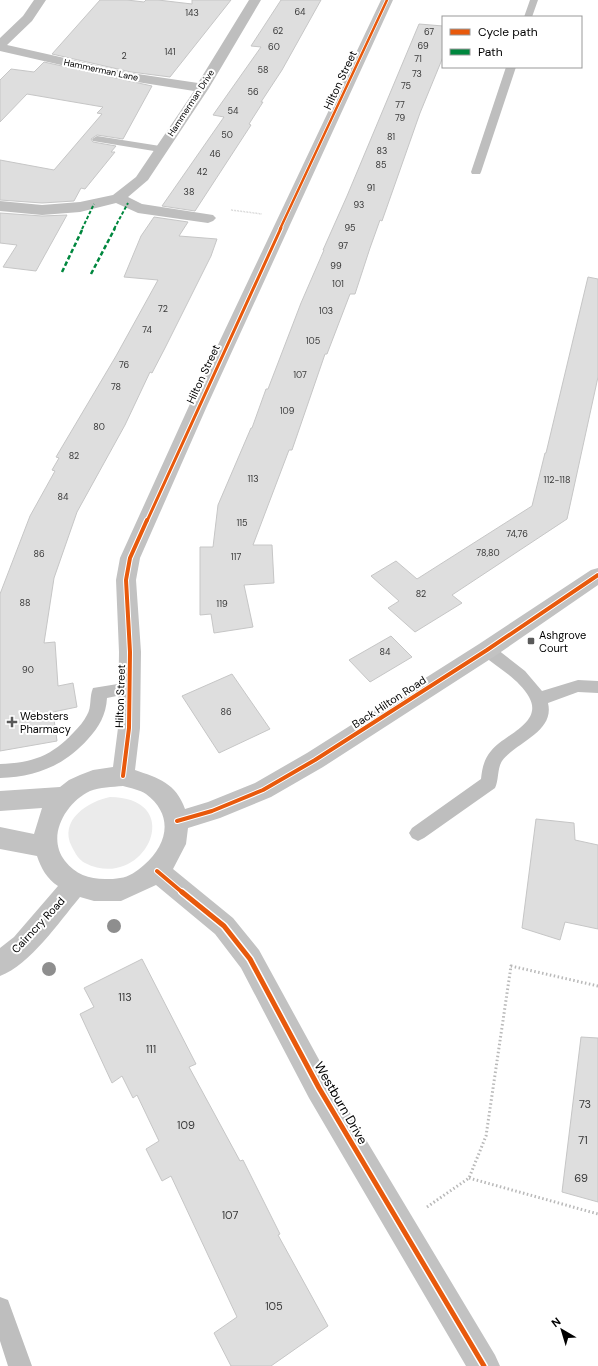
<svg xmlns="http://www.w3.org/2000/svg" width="598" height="1366" viewBox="0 0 598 1366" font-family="'DM Sans',sans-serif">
	<rect width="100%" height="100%" fill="#fff"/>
	<path fill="#ebebeb" d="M 110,797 C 189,798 144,893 85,863 C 79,860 75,853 72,847 C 58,820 89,801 110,797 Z"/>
	<path fill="#dedede" stroke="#c6c6c6" d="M 100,0 L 127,0 L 144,2 L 146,0 L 158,0 L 192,4 L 192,0 L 231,0 L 170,77 L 131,72 L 52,54 Z
		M 281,0 L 321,0 L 282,70 L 261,102 L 263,102 L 249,124 L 251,125 L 195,211 L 162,206 L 224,117 L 213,115 L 261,47 L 251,46 Z
		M 419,24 L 443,26 L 443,57 L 420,113 L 382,221 L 380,220 L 370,248 L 355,294 L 350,294 L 327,354 L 325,354 L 292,450 L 289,450 L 253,545 L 272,545 L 274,583 L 244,585 L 253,627 L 214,633 L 211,614 L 200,615 L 200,547 L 213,547 L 218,505 L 251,428 L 252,428 L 266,389 L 268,389 L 301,303 L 324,250 L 323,250 L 347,196 Z
		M 44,62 L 152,86 L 123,139 L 97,135 L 91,139 L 93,142 L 116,146 L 111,152 L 115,152 L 85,189 L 81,188 L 74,201 L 42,203 L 0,200 L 0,160 L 54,170 L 102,114 L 97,113 L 103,107 L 27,94 L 0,122 L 0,80 L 11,69 L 34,72 Z
		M 0,213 L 42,216 L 67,215 L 36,271 L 3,267 L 17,245 L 0,243 Z
		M 154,217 L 188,222 L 179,236 L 217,239 L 211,256 L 165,348 L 152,373 L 150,372 L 125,425 L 77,512 L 54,578 L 44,643 L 55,642 L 58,686 L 73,683 L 77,707 L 53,712 L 57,741 L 0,751 L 0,594 L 30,516 L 55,471 L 52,470 L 59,458 L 56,457 L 116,356 L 158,280 L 124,277 L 141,236 Z
		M 588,277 L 598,279 L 598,377 L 567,519 L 452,595 L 462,603 L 415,632 L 388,608 L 399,601 L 371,576 L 396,561 L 417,579 L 532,506 L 545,453 L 546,453 Z
		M 391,636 L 412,657 L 370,682 L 349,660 Z
		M 232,674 L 270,729 L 219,753 L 182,696 Z
		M 536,819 L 574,823 L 575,840 L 598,845 L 598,929 L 565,922 L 560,940 L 522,928 Z
		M 142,959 L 196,1064 L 189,1067 L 240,1161 L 243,1160 L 280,1234 L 278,1235 L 328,1326 L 271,1366 L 231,1366 L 214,1333 L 237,1317 L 171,1176 L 162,1181 L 146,1149 L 159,1141 L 137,1095 L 133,1098 L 122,1076 L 112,1083 L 80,1014 L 94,1007 L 84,988 Z
		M 581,1037 L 598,1038 L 598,1202 L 562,1192 Z"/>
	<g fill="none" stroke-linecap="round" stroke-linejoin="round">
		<path stroke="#b9b9b9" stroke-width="1.5" stroke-dasharray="0.5 1" stroke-linecap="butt" d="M 231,210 L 262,214"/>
		<path stroke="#b9b9b9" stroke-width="3" stroke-dasharray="1.5 2.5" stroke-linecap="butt" d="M 469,1178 L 598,1214
			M 427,1207 L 469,1178 L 486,1136 L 511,966 L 598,986"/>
		<path fill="#bebebe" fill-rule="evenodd" d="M 530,0 L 538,0 L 532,17 L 524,17 Z
			M 506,67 L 516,67 L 481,172 L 480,174 L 472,174 L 471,172 Z
			M 97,136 L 160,146 L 165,149 L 160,152 L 93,141 L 92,139 Z
			M 487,644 L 493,646 L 525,671 L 542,691 L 578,680 L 598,681 L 598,693 L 578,692 L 548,703 C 555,732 516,742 502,761 C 497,769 499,780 495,788 L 424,838 L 418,841 L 412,838 L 409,833 L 412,828 L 481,779 C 482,769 484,759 491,751 C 503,735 544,723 529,697 C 519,679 497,667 481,654 L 479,650 L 481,646 Z
			M 130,682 L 136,684 L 138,688 L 136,692 L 107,698 C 106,715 99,727 88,739 C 64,766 35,777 0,778 L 0,764 C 32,763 52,756 74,732 C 79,727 84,721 87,715 C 92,707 89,697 93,688 Z
			M 0,1297 L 8,1300 L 32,1366 L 8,1366 L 0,1341 Z"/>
		<path fill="#bebebe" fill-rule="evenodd" d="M 34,0 L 46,0 L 32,21 L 7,45 L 131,73 L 198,83 L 249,0 L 261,0 L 209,88 L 148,180 L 128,197 L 142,204 L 213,215 L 216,218 L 213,221 L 208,223 L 138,213 L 116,203 L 80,212 L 42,215 L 0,211 L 0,201 L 42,205 L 80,202 L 113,195 L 136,177 L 194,91 L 131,81 L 0,51 L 0,38 L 23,16 Z"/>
		<path fill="#c2c2c2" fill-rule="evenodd" d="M 381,0 L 393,0 L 207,406 L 140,558 L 136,580 L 141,652 L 140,728 L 135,770 C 158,778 176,783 185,809 L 208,802 L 255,783 L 307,753 L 479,644 L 591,570 L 598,568 L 598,585 L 495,656 L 323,767 L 271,797 L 220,818 L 188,828 L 186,844 L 173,869 L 233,918 L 259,950 L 329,1078 L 495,1355 L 500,1366 L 466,1366 L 309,1098 L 241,968 L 215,934 L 156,885 L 121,901 L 94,901 L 80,897 C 59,922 30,965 0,976 L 0,948 L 14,937 L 58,886 C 47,879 41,868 37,856 L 0,849 L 0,827 L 34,834 L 42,808 L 0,811 L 0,791 L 60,787 L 69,780 L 80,775 L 93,770 L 113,767 L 118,728 L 119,652 L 116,580 L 120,558 L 189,406 ZM 123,786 C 130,788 140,790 146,794 C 174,815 168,844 144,865 C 137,871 129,877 120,878 C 116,879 110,879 105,879 C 89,879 75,874 65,861 C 46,837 65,803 90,791 C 100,787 112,787 123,786 Z"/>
		<path stroke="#00873e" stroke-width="2" stroke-dasharray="3.5 2" stroke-linecap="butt" d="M 82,229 L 94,204
			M 114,229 L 128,203"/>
		<path stroke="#00873e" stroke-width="2.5" stroke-dasharray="4.5 2.5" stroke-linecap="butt" d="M 62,272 L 83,228
			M 91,274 L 115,228"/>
		<g stroke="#fff" stroke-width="4">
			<path id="cycleway-far3" d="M 280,229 L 387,0"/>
		</g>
		<g stroke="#fff" stroke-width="5">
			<path id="cycleway-far2" d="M 147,521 L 281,228"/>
		</g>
		<g stroke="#fff" stroke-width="6">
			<path id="cycleway-far1" d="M 123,776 L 129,728 L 130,652 L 126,580 L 130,558 L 147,520
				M 177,821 L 212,811 L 263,790 L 315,760 L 487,650 L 598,575
				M 157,871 L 183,893"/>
		</g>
		<g stroke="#fff" stroke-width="8">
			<path id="cycleway" d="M 182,892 L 224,926 L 250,959 L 319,1088 L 484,1366"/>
		</g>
		<use href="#cycleway-far3" stroke="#e8590c" stroke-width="2.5"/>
		<use href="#cycleway-far2" stroke="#e8590c" stroke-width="3"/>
		<use href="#cycleway-far1" stroke="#e8590c" stroke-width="4"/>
		<use href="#cycleway" stroke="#e8590c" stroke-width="5"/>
	</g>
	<g fill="#8e8e8e">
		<circle cx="114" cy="926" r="7"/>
		<circle cx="49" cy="969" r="7"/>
	</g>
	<g fill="#595959" stroke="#fff" stroke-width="1.5">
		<rect x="527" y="637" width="8" height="8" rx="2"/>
		<path d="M10 716h4v4h4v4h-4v4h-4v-4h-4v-4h4z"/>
	</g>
	<g text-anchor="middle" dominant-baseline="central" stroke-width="4" stroke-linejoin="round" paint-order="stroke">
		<g font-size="9" fill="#383838">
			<text x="300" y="12">64</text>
			<text x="192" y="13">143</text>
			<text x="278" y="31">62</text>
			<text x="429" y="32">67</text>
			<text x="423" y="46">69</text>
			<text x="274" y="47">60</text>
			<text x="170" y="52">141</text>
			<text x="124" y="56">2</text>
			<text x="418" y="59">71</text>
			<text x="263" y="70">58</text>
			<text x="417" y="74">73</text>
			<text x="406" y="86">75</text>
			<text x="253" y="92">56</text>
			<text x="400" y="105">77</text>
			<text x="233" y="111">54</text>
			<text x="400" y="118">79</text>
			<text x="227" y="135">50</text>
			<text x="391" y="137">81</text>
			<text x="382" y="151">83</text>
			<text x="215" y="154">46</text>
			<text x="381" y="165">85</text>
			<text x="202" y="172">42</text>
			<text x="371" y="188">91</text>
			<text x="189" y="192">38</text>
			<text x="359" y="205">93</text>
			<text x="350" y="228">95</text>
			<text x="343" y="246">97</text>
			<text x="336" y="266">99</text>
			<text x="338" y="284">101</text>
			<text x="163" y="309">72</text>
			<text x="326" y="311">103</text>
			<text x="147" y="330">74</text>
			<text x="313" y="341">105</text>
			<text x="124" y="365">76</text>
			<text x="300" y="375">107</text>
			<text x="116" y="387">78</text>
			<text x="287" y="411">109</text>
			<text x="99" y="427">80</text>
			<text x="74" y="456">82</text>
			<text x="253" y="479">113</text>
			<text x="557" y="480">112-118</text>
			<text x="63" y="497">84</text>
			<text x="242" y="523">115</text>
			<text x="517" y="534">74,76</text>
			<text x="488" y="553">78,80</text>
			<text x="39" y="554">86</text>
			<text x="236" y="557">117</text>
			<text x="421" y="594">82</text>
			<text x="25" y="603">88</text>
			<text x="222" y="604">119</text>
			<text x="385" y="652">84</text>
			<text x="28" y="670">90</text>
			<text x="226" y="712">86</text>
		</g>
		<g font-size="9" fill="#000" stroke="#fff">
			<text transform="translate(101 70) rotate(12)">Hammerman Lane</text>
			<text transform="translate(191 103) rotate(-57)">Hammerman Drive</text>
		</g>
		<g font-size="11" fill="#000" stroke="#fff">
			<text transform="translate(340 80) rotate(-65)">Hilton Street</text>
			<text transform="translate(203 374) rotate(-65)">Hilton Street</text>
			<text transform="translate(120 696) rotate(-88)">Hilton Street</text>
			<text transform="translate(389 702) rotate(-33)">Back Hilton Road</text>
			<text transform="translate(38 925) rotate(-47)">Cairncry Road</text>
		</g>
		<g font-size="11" fill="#000" stroke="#fff" text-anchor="start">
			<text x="539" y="635">Ashgrove<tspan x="539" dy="13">Court</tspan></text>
			<text x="20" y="716">Websters<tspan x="20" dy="13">Pharmacy</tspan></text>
		</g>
		<g font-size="11" fill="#383838">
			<text x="125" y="997">113</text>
			<text x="151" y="1049">111</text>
			<text x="585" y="1104">73</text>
			<text x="186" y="1125">109</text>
			<text x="583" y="1140">71</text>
			<text x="581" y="1178">69</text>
			<text x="230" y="1215">107</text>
			<text x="274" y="1306">105</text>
		</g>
		<g font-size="13" fill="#000" stroke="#fff">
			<text transform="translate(341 1103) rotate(60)">Westburn Drive</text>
		</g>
	</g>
	<rect x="442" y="16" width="140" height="52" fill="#ffffff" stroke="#999999"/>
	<rect x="450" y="29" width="20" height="6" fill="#e8590c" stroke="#999999"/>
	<text x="478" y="36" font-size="12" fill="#000000">Cycle path</text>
	<rect x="450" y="49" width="20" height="6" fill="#00873e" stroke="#999999"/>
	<text x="478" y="56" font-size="12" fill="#000000">Path</text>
	<g transform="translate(562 1330) rotate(322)" stroke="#ffffff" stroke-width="3" paint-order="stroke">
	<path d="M0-3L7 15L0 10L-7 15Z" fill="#000000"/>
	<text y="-6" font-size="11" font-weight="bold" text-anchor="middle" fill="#000000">N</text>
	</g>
</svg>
